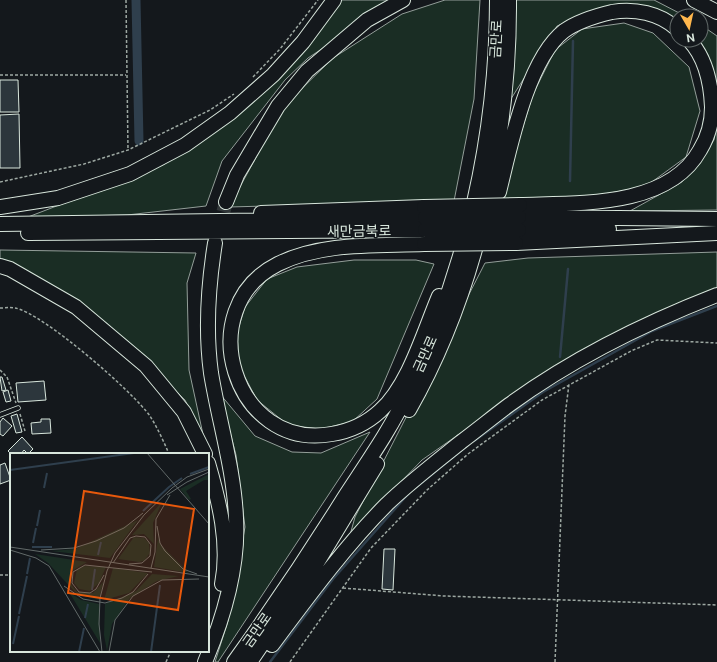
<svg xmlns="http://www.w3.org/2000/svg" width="717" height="662" viewBox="0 0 717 662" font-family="'Public Sans','Noto Sans KR',sans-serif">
	<rect width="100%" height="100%" fill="#14181c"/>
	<path fill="#1a2d24" stroke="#939e99" d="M 337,0 L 396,0 L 308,58 L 285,80 L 222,161 L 206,206 L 127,215 L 28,217 L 163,165 L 265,89 Z
		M 445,0 L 480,0 L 474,99 L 454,201 L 229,207 L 284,106 L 333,58 L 402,14 Z
		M 514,0 L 654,0 L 685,16 L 677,16 L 677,22 L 593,11 L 557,26 L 509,102 Z
		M 624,23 L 653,33 L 689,67 L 700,111 L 686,157 L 645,187 L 580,198 L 504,199 L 509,172 L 533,94 L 555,50 L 582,29 Z
		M 701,25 L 717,36 L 717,89 L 695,40 L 701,40 Z
		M 717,119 L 717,210 L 630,211 L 682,182 L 714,140 Z
		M 0,250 L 196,253 L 187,283 L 189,370 L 204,439 L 185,400 L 119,334 L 0,268 Z
		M 717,252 L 717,288 L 564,361 L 422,460 L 350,535 L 355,517 L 485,263 L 528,258 Z
		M 354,260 L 416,260 L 434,264 L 377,399 L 352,422 L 320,429 L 288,425 L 257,400 L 239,366 L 237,333 L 245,307 L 267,279 L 297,267 Z
		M 220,394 L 255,436 L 292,452 L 321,453 L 370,432 L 218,662 L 215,662 L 228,621 L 245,527 L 236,455 Z"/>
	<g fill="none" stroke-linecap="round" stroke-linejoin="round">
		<path stroke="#2f3f4d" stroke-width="2.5" d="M 570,181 L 573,41
			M 560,357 L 568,269
			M 474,441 L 543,392 L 652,331 L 717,306
			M 414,489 L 468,445
			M 270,662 L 333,579 L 409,493"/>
		<path stroke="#2f3f4d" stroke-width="9" d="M 136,0 L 139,141"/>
	</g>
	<path fill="#2c363c" stroke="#d8e6dc" d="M 0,80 L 18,80 L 19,112 L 0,112 Z
		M 19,114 L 20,168 L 0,168 L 0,115 Z
		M 0,377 L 2,377 L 6,390 L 2,391 Z
		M 44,381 L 46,400 L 18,402 L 16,383 Z
		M 8,390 L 11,401 L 6,402 L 3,392 Z
		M 17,414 L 22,432 L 16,433 L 11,416 Z
		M 3,418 L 12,426 L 3,436 L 0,434 L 0,422 Z
		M 41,419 L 50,419 L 51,433 L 32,434 L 31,423 L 41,422 Z
		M 22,437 L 33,449 L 28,454 L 24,450 L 21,454 L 11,454 L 8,451 Z
		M 5,463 L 11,480 L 0,484 L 0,465 Z
		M 384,549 L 395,549 L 393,590 L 382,589 Z"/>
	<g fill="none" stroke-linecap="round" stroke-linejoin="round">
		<path stroke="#313739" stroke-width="14" stroke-dasharray="14 7" stroke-linecap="butt" d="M 218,232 L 226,202"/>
		<g stroke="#d8e6dc" stroke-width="5.5">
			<path id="lane" d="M 0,415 L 18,408"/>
		</g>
		<g stroke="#d8e6dc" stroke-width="16">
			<path id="highway" d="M 694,0 L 717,12
				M 499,192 C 510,148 527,60 564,31 C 578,21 595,16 612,12 C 634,8 660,13 677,29
				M 226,202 L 237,175 L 278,106 L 307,71 L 367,20 L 403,0
				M 520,205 C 578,203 668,208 700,150 C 708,137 712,122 712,107 C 711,83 706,58 689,40
				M 0,207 L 58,198 L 130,174 L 185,145 L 230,113 L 273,75 L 303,42 L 334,0
				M 261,213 L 424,207
				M 519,217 L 717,219
				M 0,224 L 425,218
				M 519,230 L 609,229
				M 28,233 L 425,230
				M 516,243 L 717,233
				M 424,244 C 376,246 322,242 278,264 C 190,308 234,452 332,434 C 350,431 367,423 380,411 C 409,385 424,331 439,296
				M 0,266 L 10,269 L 76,307 L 146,366 L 184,412 L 205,454
				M 409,410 C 477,291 510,136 509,0
				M 208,463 C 219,501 230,544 222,584
				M 272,645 C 307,598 346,545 387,504 C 410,482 436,462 461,442 C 477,430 493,417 509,405 C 572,359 645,323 717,295
				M 205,662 C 224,617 239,568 236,518 C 234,469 219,422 211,373 C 205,329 208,287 215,243
				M 234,662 C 272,609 309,554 344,498 C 366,464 391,429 408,392 C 466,270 497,136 497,0
				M 250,662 L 312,571 L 377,464"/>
		</g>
		<path stroke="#9da8a2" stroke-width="1.5" stroke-dasharray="3 2" stroke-linecap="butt" d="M 126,0 L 128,150
			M 0,75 L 126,75
			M 253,77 L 280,49 L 318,0
			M 0,182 L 84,164 L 128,150 L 210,110 L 234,94
			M 0,308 C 5,308 10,307 15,308 C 43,313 133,392 150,416 C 157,427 164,442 169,454
			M 0,370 L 7,377 L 16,403
			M 20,414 L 25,431
			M 0,575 L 11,575
			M 343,588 L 444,596 L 717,605
			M 166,662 L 171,651
			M 290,662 L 371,548 L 427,490 L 468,454 L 542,400 L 631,351 L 657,340 L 717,343
			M 555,662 L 565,416 L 569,384"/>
		<use href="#lane" stroke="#14181c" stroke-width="4"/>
		<use href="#highway" stroke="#14181c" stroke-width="14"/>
		<g stroke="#d8e6dc" stroke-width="16" stroke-linecap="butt">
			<path id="highway-bridge" d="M 424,207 L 520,205
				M 425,218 L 519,217
				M 425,230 L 519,230
				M 424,244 L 516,243"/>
		</g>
		<use href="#highway-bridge" stroke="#14181c" stroke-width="14"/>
	</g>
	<g text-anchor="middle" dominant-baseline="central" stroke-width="3" stroke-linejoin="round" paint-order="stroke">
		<g font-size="14" fill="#d8e6dc" stroke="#14181c">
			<text transform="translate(496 39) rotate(-87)">금만로</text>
			<text transform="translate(359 231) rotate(-1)">새만금북로</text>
			<text transform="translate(425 354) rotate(-66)">금만로</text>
			<text transform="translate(257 630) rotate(-55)">금만로</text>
		</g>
	</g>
	<g transform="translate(10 453)">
		<rect width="199" height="199" fill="#14181c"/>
		<path d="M 199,21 L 199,27 L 194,27 L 176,38 L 181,46 L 179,47 L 170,36 ZM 152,49 L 143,70 L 144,91 L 134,81 L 122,82 ZM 128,67 L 100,105 L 41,98 L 65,96 ZM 124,84 L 134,85 L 139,90 L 140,100 L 134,108 L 129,109 L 108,106 ZM 148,85 L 150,91 L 179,120 L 144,114 ZM 25,101 L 77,109 L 62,118 L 61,131 L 67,139 L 83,140 L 93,129 L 89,147 L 67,141 L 38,110 ZM 74,113 L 96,114 L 89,130 L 80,138 L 69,136 L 64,130 L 67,116 ZM 103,115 L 138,120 L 119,140 L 94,147 ZM 142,121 L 169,123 L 147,128 L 120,145 L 102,171 L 97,198 L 94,182 L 95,151 L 126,138 ZM 59,139 L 71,147 L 89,151 L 90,190 Z" fill="#1a2d24"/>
		<path fill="none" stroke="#2f3f4d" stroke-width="2" d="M 0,17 L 124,0M 180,21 L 199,14M 34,35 L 37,20M 133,58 L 159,34 L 172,25M 27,73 L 30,57M 23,90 L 26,75M 22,94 L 42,94M 88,102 L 91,89M 17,121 L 20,105M 82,137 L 85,116M 9,161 L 17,123M 75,165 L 78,151M 3,191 L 9,163M 69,199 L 74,175M 141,199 L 150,132"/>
		<path fill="none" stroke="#626a69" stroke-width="1" d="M 137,0 L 199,71M 157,42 L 177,29 L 199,19M 147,73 L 150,90 L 155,98 L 173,116 L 187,121M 0,94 L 199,124M 0,97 L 26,105 L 39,113 L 90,199M 31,97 L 64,95 L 86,88 L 114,75 L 133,60M 103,110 L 120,85 L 126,83 L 135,84 L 141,92 L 140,103 L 132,110 L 119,111M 141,115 L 145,99 L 146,66 L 160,42M 94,122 L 86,136 L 80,140 L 69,139 L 62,130 L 63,119 L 75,112 L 142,119M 54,133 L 73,146 L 95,150 L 112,145 L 123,139 L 138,121M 92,199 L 89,171 L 90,145 L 97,118 L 105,100 L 134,62 L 162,35 L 177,24 L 199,16M 99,199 L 105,167 L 123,143 L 152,127 L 189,126"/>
		<path fill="#e8590c" fill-opacity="0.15" stroke="#e8590c" stroke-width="2" d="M 74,38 L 184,56 L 168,157 L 58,140 Z"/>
		<rect width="199" height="199" fill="none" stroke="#d8e6dc" stroke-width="2"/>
	</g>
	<g transform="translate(689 28) rotate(171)"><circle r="19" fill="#14181c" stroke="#626a69"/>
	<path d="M0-3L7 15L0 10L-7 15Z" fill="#ffb74d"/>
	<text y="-6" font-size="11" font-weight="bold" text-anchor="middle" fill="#d8e6dc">N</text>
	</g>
</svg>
